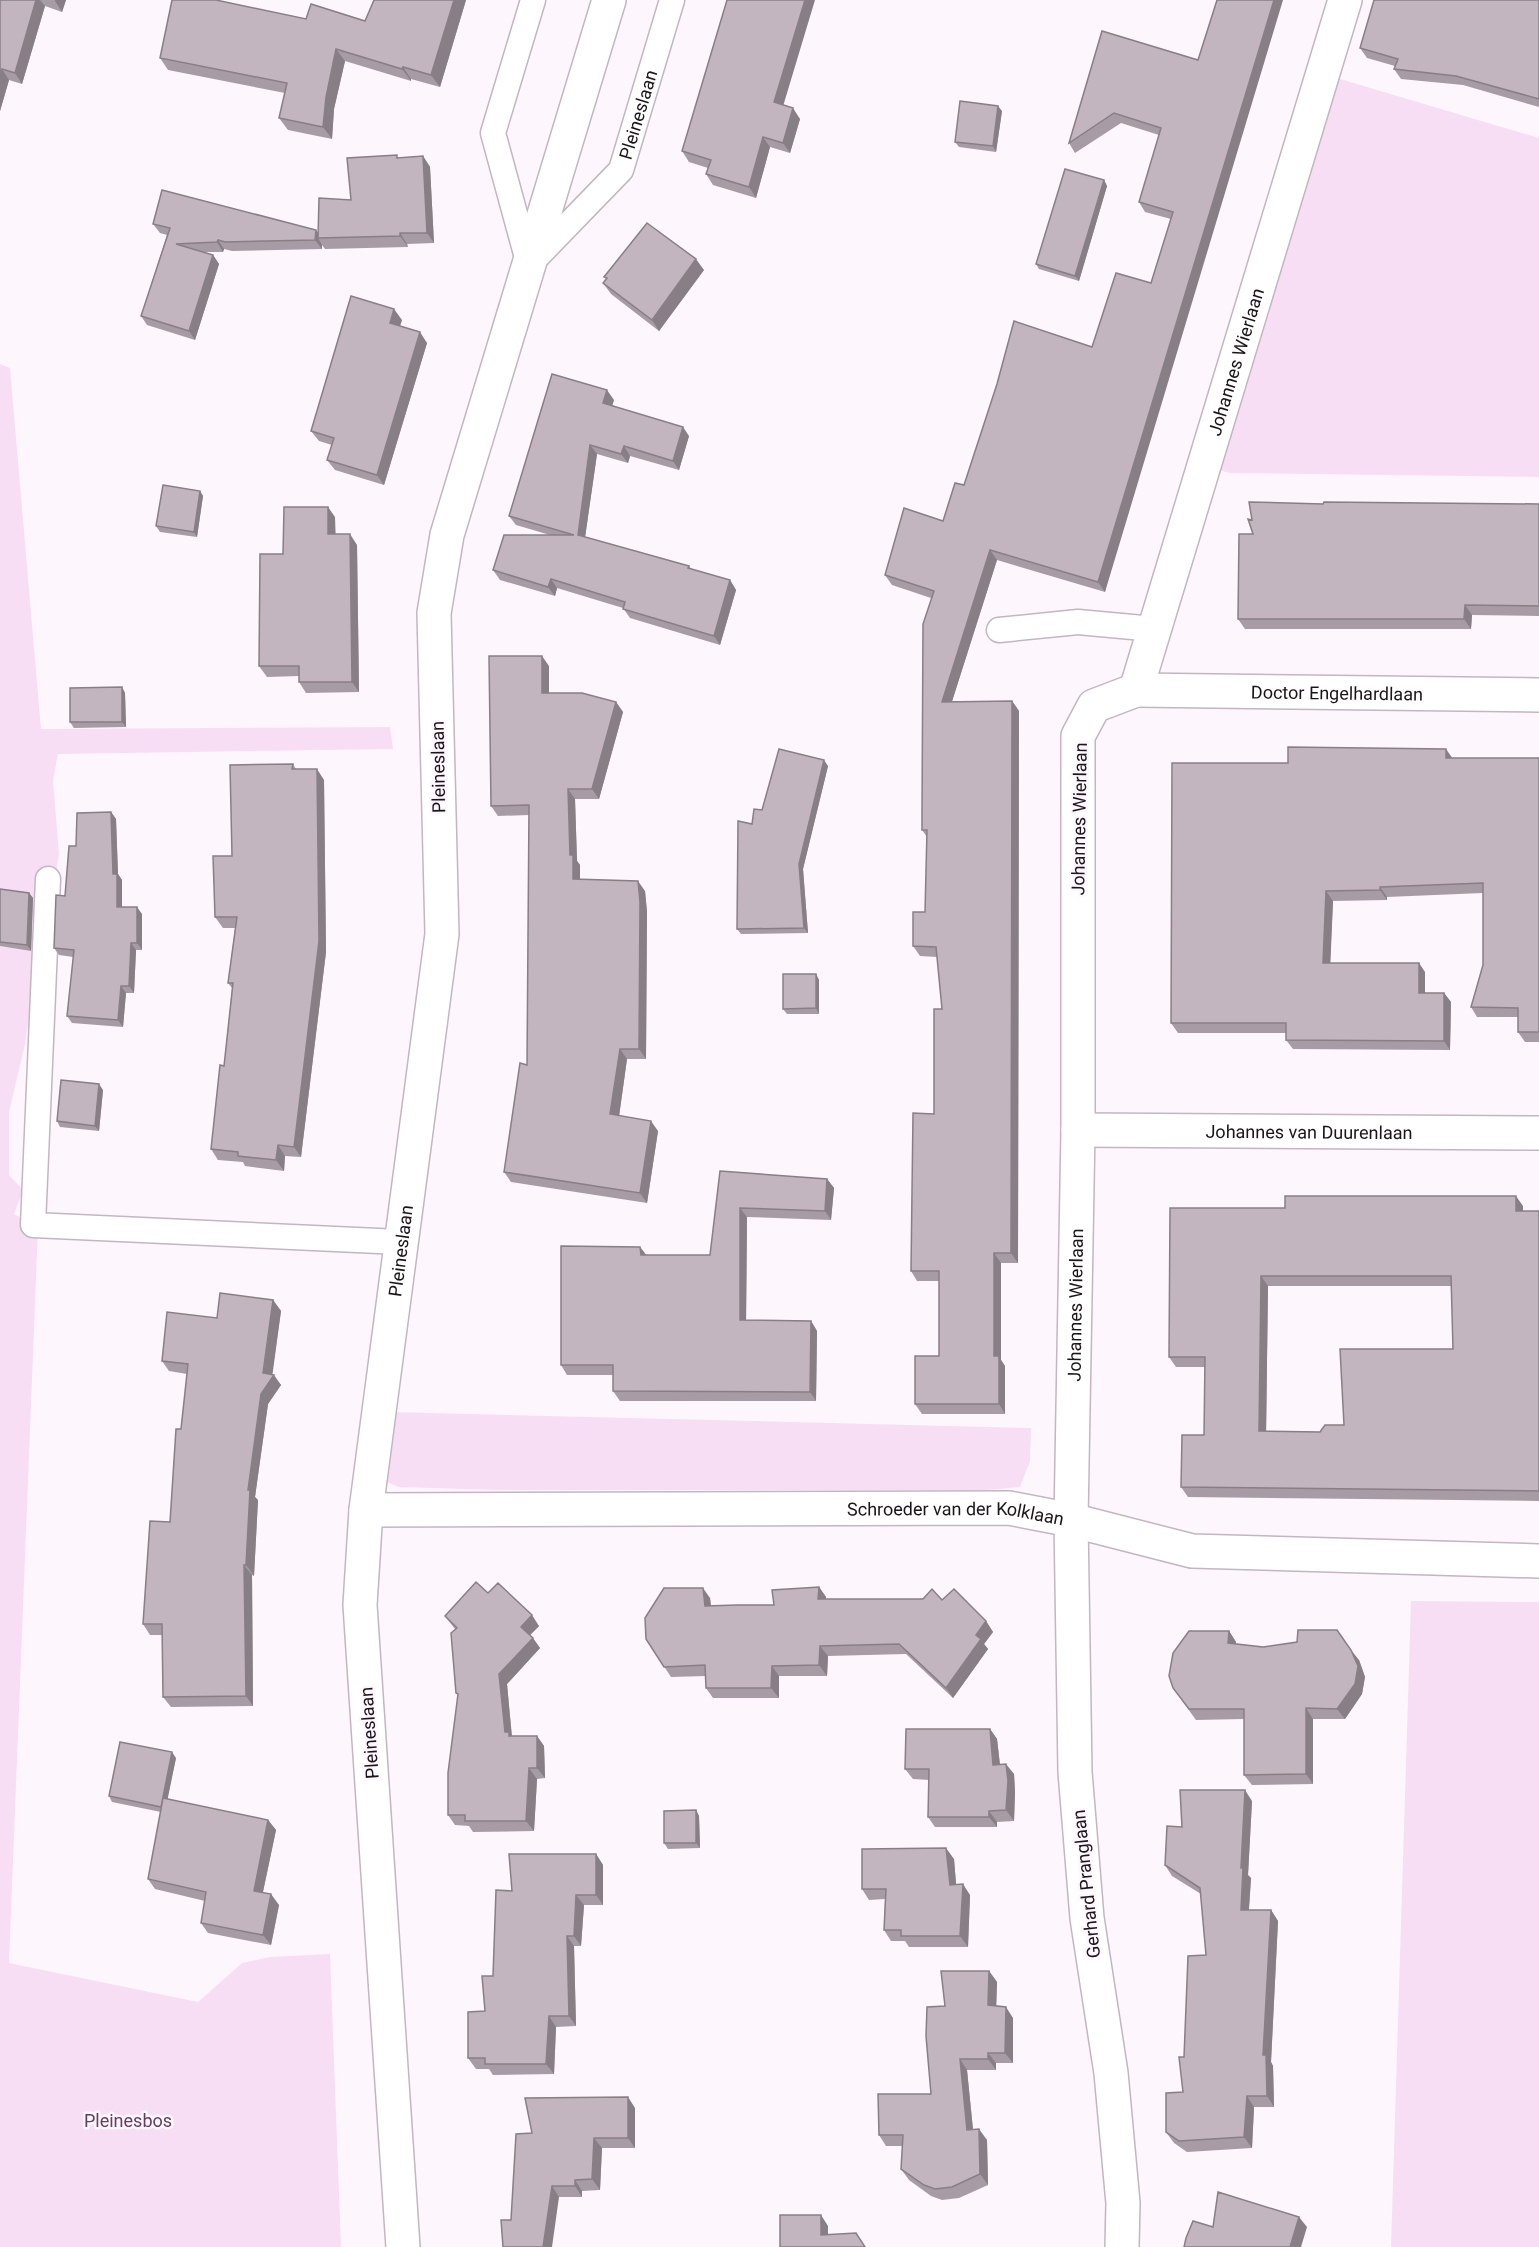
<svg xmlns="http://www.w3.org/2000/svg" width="1539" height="2247" viewBox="0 0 1539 2247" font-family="Roboto,sans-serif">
	<rect width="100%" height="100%" fill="#fef6fd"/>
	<path fill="#f8def4" d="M 1330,76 L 1539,138 L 1539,477 L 1230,473 L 1218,470 Z
		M 0,364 L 10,368 L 41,729 L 390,727 L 393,749 L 58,754 L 53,780 L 59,854 L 52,898 L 42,927 L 25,1044 L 9,1112 L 9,1175 L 23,1190 L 14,1214 L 38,1227 L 9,1963 L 198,2002 L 242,1963 L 270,1957 L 330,1954 L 341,2247 L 0,2247 Z
		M 391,1412 L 1031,1428 L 1030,1461 L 1020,1487 L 986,1490 L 497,1490 L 399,1487 L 384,1481 Z
		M 1411,1601 L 1539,1602 L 1539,2247 L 1391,2247 Z"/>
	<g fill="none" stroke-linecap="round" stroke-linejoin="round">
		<g stroke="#c3b6c1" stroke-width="27">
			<g id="lane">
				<path id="s1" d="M 533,0 L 493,133 L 529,265 L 621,170 L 672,0"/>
				<path d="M 999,630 L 1078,622 L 1154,629"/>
				<path d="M 48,879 L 33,1225 L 400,1242"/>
			</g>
		</g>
		<g stroke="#c3b6c1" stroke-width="36">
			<g id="street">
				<path id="s2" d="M 1136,690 L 1539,695"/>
				<path id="s3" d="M 1078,1130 L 1539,1133"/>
				<path id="s4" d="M 366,1510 L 1009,1508 L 1071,1520 L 1192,1551 L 1539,1561"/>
				<path id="s5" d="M 403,2247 L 360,1605 L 366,1510 L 442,934 L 434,613 L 447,535 L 609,0"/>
				<path id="s6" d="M 1122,2247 L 1123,2203 L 1111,2073 L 1087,1918 L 1075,1772 L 1071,1520 L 1078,1130 L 1078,736 L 1094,706 L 1136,690 L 1345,0"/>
			</g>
		</g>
		<use href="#lane" stroke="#fff" stroke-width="24"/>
		<use href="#street" stroke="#fff" stroke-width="33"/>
	</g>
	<path fill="#a79ca5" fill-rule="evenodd" d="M 0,0 L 66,0 L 62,12 L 45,6 L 22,84 L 9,80 L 0,111 Z
		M 466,0 L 440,87 L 411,79 L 411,81 L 345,61 L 334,109 L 332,139 L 288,130 L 279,118 L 285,93 L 168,70 L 160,58 L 306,19 L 365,21 Z
		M 1217,0 L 1105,592 L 997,560 L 952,701 L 1012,701 L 1019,711 L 1018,1263 L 1001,1263 L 1001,1360 L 1005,1366 L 1005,1414 L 922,1414 L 915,1404 L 939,1356 L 939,1281 L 917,1281 L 911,1271 L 934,1114 L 942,1009 L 937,957 L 920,956 L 913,946 L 925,912 L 927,837 L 922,830 L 931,598 L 892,585 L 885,575 L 943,521 L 964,485 L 1151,283 L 1171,219 L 1145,212 L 1139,202 L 1159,135 L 1121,123 L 1075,153 L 1069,143 L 1102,31 L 1198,60 Z
		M 1539,0 L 1539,107 L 1463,85 L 1401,79 L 1394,69 L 1395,66 L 1367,58 L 1360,48 Z
		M 783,105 L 800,119 L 790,153 L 770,147 L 756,198 L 713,185 L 706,174 L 708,168 L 689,162 L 682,151 Z
		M 1002,111 L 996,152 L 959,147 L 955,142 Z
		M 423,156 L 430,167 L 434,243 L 407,244 L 408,247 L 325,249 L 322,245 L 322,249 L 232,251 L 224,249 L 223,252 L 203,252 L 213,255 L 219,264 L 195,340 L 147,325 L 141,316 L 167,235 L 160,233 L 153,224 L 318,233 L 351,200 L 398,158 Z
		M 1104,180 L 1107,186 L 1079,281 L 1039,269 L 1036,264 Z
		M 704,270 L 659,331 L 611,294 L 603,283 L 606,279 L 604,277 Z
		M 402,320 L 400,326 L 427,343 L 384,485 L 335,470 L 327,460 L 332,445 L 319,441 L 311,431 Z
		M 614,400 L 612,406 L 689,436 L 679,470 L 630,456 L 628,463 L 597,454 L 585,537 L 689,566 L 691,569 L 730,580 L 736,590 L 720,645 L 630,618 L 623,608 L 557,588 L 555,596 L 500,580 L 493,570 L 550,535 L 516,525 L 509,516 Z
		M 200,491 L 203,496 L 197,537 L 160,532 L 156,526 Z
		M 1323,504 L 1539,504 L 1539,616 L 1472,615 L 1471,629 L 1245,629 L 1238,619 L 1253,534 L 1252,520 Z
		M 335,517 L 335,534 L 357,545 L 359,692 L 306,693 L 299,682 L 299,676 L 267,677 L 259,666 L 283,554 Z
		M 549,666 L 549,693 L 616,702 L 623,712 L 599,799 L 575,799 L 577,861 L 580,865 L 580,880 L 645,891 L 647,912 L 646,1059 L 627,1059 L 619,1116 L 658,1131 L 647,1203 L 511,1182 L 504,1172 L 527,1065 L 529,815 L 498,816 L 491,806 Z
		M 122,687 L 125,693 L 126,727 L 74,728 L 70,722 Z
		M 1452,758 L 1539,758 L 1539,1042 L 1525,1042 L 1518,1032 L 1518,1017 L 1477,1017 L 1471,1007 L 1483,965 L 1483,893 L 1387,897 L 1387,900 L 1333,901 L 1330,963 L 1425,972 L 1425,993 L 1444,993 L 1451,1002 L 1450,1050 L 1293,1049 L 1286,1040 L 1286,1033 L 1178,1033 L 1171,1023 L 1288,763 Z
		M 293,764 L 296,769 L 324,780 L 326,952 L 301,1157 L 285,1156 L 284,1171 L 245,1166 L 243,1162 L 218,1160 L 211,1149 L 224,1066 L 232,988 L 228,983 L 235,928 L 223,928 L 215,917 L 232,856 Z
		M 828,766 L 803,869 L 808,933 L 741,934 L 737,929 L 762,810 Z
		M 111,812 L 116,819 L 118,874 L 122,880 L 122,907 L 142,914 L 142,950 L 136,950 L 134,993 L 126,993 L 123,1027 L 72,1023 L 67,1016 L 73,957 L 59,955 L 54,948 L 76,846 Z
		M 0,892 L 29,893 L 33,898 L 31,951 L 0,946 Z
		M 816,974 L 819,980 L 819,1014 L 787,1014 L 783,1009 Z
		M 103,1090 L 99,1131 L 60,1127 L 57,1121 Z
		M 720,1171 L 827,1179 L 834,1188 L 831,1220 L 747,1217 L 746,1320 L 811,1321 L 817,1331 L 816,1401 L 620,1401 L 613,1391 L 613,1375 L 567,1375 L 561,1365 L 640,1247 L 646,1255 L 710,1255 Z
		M 1523,1206 L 1523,1211 L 1539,1211 L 1539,1501 L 1188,1497 L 1181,1487 L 1204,1435 L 1205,1367 L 1176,1367 L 1169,1357 L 1285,1208 ZM 1268,1286 L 1452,1286 L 1453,1349 L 1344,1425 L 1320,1432 L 1266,1431 Z
		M 273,1300 L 281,1311 L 272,1374 L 281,1385 L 268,1404 L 255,1497 L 258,1500 L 254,1576 L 252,1575 L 253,1706 L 171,1707 L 163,1697 L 162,1635 L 150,1635 L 143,1624 L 170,1522 L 187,1374 L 169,1371 L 162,1361 L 217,1318 Z
		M 819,1587 L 826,1597 L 826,1599 L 942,1600 L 986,1621 L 993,1632 L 984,1644 L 988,1649 L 953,1698 L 906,1654 L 828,1656 L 827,1676 L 779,1676 L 779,1698 L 713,1698 L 706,1688 L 706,1676 L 671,1677 L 646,1639 L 710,1598 L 711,1606 L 774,1605 Z
		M 488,1593 L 539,1626 L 530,1635 L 540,1648 L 507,1684 L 512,1736 L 537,1736 L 544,1746 L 545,1778 L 537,1779 L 534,1831 L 473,1832 L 469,1826 L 455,1825 L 448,1815 L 458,1695 L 456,1693 L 455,1629 L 445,1616 Z
		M 1229,1631 L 1236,1642 L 1236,1644 L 1359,1660 L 1365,1677 L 1362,1694 L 1345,1719 L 1313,1719 L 1313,1784 L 1252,1785 L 1244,1775 L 1244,1719 L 1196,1720 L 1173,1688 Z
		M 990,1729 L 997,1739 L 1000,1764 L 1014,1774 L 1015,1792 L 1014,1821 L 997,1822 L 997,1827 L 935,1827 L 928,1817 L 929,1780 L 913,1779 L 905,1769 Z
		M 176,1758 L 167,1799 L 268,1820 L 276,1830 L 263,1892 L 279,1905 L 271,1945 L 208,1933 L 201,1923 L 205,1901 L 155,1889 L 148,1879 L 161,1812 L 112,1802 L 109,1796 Z
		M 1252,1801 L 1248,1875 L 1251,1878 L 1249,1910 L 1271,1910 L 1278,1921 L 1271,2062 L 1273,2066 L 1274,2107 L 1254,2107 L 1252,2148 L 1187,2152 L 1174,2143 L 1166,2132 L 1183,2092 L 1184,2057 L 1206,1955 L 1201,1894 L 1172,1876 L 1165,1865 L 1182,1827 Z
		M 696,1810 L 699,1816 L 700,1848 L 668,1849 L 664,1843 Z
		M 596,1854 L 603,1865 L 603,1905 L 584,1905 L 581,1946 L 574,1946 L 576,2026 L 556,2027 L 554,2074 L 493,2075 L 489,2069 L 476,2069 L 468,2058 L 485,2011 L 512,1891 Z
		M 954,1859 L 956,1884 L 970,1895 L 968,1947 L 909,1947 L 905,1941 L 891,1941 L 884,1930 L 885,1899 L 869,1900 L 862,1889 Z
		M 989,1971 L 997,1982 L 996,2006 L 1013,2018 L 1013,2063 L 996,2063 L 996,2070 L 967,2070 L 973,2129 L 987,2140 L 988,2185 L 959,2198 L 942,2200 L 931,2196 L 909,2180 L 901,2169 L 903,2146 L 886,2146 L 879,2135 L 931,2094 L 945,2006 Z
		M 635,2108 L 635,2148 L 602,2148 L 600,2190 L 582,2191 L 582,2197 L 559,2197 L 511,2220 L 532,2133 Z"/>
	<path fill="#887f86" d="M 36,0 L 40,0 L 45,6 L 22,84 L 15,73 Z
		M 55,0 L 66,0 L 62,12 L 55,1 Z
		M 454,0 L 466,0 L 440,87 L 431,75 Z
		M 805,0 L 815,0 L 781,113 L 774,102 Z
		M 1274,0 L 1283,0 L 1105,592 L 1098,582 Z
		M 336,49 L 345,61 L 334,109 L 332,139 L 323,127 L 326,97 Z
		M 403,67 L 411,79 L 411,81 L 402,69 Z
		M 2,69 L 9,80 L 0,111 L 0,76 Z
		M 998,106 L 1002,111 L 996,152 L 993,146 Z
		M 793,108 L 800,119 L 790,153 L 783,143 Z
		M 763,137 L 770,147 L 756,198 L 749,187 Z
		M 423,156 L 430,167 L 434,243 L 427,233 Z
		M 1104,180 L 1107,186 L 1079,281 L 1075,276 Z
		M 316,230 L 322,238 L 318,238 L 322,245 L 322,249 L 315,240 Z
		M 400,233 L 407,244 L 408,247 L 400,236 Z
		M 218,240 L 224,249 L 223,252 L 217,242 Z
		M 213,255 L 219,264 L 195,340 L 189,331 Z
		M 696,259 L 704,270 L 659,331 L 652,320 Z
		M 394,309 L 402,320 L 397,334 L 390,323 Z
		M 420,332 L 427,343 L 384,485 L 377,475 Z
		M 607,390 L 614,400 L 610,412 L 603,403 Z
		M 683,427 L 689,436 L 679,470 L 673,461 Z
		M 590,445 L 597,454 L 584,545 L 578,535 Z
		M 624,446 L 630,456 L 628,463 L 621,454 Z
		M 200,491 L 203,496 L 197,537 L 194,532 Z
		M 328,507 L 335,517 L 336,545 L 328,534 Z
		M 350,534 L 357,545 L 359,692 L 352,682 Z
		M 990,550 L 997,560 L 949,711 L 942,702 Z
		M 551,579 L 557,588 L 555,596 L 548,587 Z
		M 730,580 L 736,590 L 720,645 L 714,636 Z
		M 1465,605 L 1472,615 L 1471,629 L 1464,619 Z
		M 542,656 L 549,666 L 549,703 L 542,693 Z
		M 122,687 L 125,693 L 126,727 L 122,722 Z
		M 1012,701 L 1019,711 L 1018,1263 L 1011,1253 Z
		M 616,702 L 623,712 L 599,799 L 592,789 Z
		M 1446,749 L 1453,759 L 1446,758 Z
		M 824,760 L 828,766 L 803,869 L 808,933 L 804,928 L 799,864 Z
		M 317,769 L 324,780 L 326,952 L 301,1157 L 294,1147 Z
		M 568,789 L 575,799 L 577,861 L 580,865 L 580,889 L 573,879 L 570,855 Z
		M 111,812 L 116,819 L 118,874 L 122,880 L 122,914 L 117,907 L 113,874 Z
		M 638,881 L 645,891 L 647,912 L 646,1059 L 639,1049 Z
		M 1380,887 L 1387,897 L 1387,900 L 1380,890 Z
		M 1326,891 L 1333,901 L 1330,972 L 1323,963 Z
		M 29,893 L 33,898 L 31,951 L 27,945 Z
		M 137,907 L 142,914 L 142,950 L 137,943 Z
		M 131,943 L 136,950 L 134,993 L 129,986 Z
		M 1419,963 L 1425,972 L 1425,1002 L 1419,993 Z
		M 816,974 L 819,980 L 819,1014 L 816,1008 Z
		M 121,986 L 126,993 L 123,1027 L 118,1020 Z
		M 1444,993 L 1451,1002 L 1450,1050 L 1444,1041 Z
		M 620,1049 L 627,1059 L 618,1124 L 610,1114 Z
		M 99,1084 L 103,1090 L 99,1131 L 95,1126 Z
		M 651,1121 L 658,1131 L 647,1203 L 640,1193 Z
		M 278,1145 L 285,1156 L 284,1171 L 276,1160 Z
		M 827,1179 L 834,1188 L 831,1220 L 825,1211 Z
		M 1516,1196 L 1523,1206 L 1523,1221 L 1516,1211 Z
		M 740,1208 L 747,1217 L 746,1329 L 740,1320 Z
		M 640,1247 L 647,1256 L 641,1255 Z
		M 994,1253 L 1001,1263 L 1001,1360 L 1005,1366 L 1005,1414 L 999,1404 L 994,1356 Z
		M 1261,1276 L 1268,1286 L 1266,1441 L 1259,1431 Z
		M 273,1300 L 281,1311 L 272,1378 L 274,1375 L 281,1385 L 268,1404 L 255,1497 L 258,1500 L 254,1576 L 246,1565 L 248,1490 Z
		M 811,1321 L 817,1331 L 816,1401 L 810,1392 Z
		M 244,1565 L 252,1575 L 253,1706 L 246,1696 Z
		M 819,1587 L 826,1597 L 826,1609 L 818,1599 Z
		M 703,1588 L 710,1598 L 712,1616 L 705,1606 Z
		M 532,1615 L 539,1626 L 528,1637 L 521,1627 Z
		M 986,1621 L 993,1632 L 984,1644 L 988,1649 L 953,1698 L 946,1688 L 976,1635 Z
		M 1229,1631 L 1236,1642 L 1235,1654 L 1228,1643 Z
		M 533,1638 L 540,1648 L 507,1684 L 512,1739 L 505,1732 L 499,1674 Z
		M 820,1646 L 828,1656 L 827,1676 L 819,1665 Z
		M 1351,1650 L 1359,1660 L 1365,1677 L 1362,1694 L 1345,1719 L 1337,1709 Z
		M 772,1666 L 779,1676 L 779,1698 L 771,1688 Z
		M 1306,1708 L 1313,1719 L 1313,1784 L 1306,1774 Z
		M 990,1729 L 997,1739 L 1001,1775 L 993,1765 Z
		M 537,1736 L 544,1746 L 545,1778 L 537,1768 Z
		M 172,1752 L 176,1758 L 165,1812 L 161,1807 Z
		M 1006,1764 L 1014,1774 L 1015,1792 L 1014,1821 L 1006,1810 Z
		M 529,1768 L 537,1779 L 534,1831 L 526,1821 Z
		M 1245,1790 L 1252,1801 L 1248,1875 L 1251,1878 L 1248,1921 L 1241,1910 L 1241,1868 Z
		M 696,1810 L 699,1816 L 700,1848 L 696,1843 Z
		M 989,1811 L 997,1822 L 997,1827 L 989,1817 Z
		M 268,1820 L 276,1830 L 261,1901 L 254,1891 Z
		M 946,1848 L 954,1859 L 957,1895 L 950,1885 Z
		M 596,1854 L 603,1865 L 603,1905 L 596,1895 Z
		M 963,1884 L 970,1895 L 968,1947 L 960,1936 Z
		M 271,1894 L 279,1905 L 271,1945 L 263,1935 Z
		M 576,1895 L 584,1905 L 581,1946 L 574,1936 Z
		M 1271,1910 L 1278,1921 L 1271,2062 L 1273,2066 L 1274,2107 L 1267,2096 L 1263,2055 Z
		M 567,1936 L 574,1946 L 576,2026 L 569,2016 Z
		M 989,1971 L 997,1982 L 996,2016 L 988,2005 Z
		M 1006,2007 L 1013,2018 L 1013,2063 L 1005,2053 Z
		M 549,2016 L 556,2027 L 554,2074 L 546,2064 Z
		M 988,2053 L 996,2063 L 996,2070 L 988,2059 Z
		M 960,2059 L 967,2070 L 974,2140 L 967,2130 Z
		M 1247,2096 L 1254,2107 L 1252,2148 L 1244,2137 Z
		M 628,2097 L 635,2108 L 635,2148 L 628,2138 Z
		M 979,2129 L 987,2140 L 988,2185 L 980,2174 Z
		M 594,2138 L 602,2148 L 600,2190 L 592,2179 Z
		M 575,2180 L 582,2191 L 582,2197 L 575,2186 Z
		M 552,2186 L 559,2197 L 552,2247 L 543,2247 Z
		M 821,2215 L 828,2226 L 828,2245 L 821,2235 Z
		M 1299,2217 L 1307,2227 L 1301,2247 L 1290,2247 Z"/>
	<path fill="#c2b5c0" stroke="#887f86" stroke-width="1.5" fill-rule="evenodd" d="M 0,0 L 36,0 L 15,73 L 2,69 L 0,76 Z
		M 172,0 L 216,0 L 306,19 L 311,4 L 365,21 L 374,0 L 454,0 L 431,75 L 403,67 L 402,69 L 336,49 L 326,97 L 323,127 L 279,118 L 287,83 L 160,58 Z
		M 727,0 L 805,0 L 774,102 L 793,108 L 783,143 L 763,137 L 749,187 L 706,174 L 711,160 L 682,151 Z
		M 1217,0 L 1274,0 L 1098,582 L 990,550 L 942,702 L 1012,701 L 1011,1253 L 994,1253 L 994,1356 L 999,1356 L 999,1404 L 915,1404 L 915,1356 L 939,1356 L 939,1271 L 911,1271 L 913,1113 L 934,1114 L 934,1009 L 942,1009 L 936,947 L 913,946 L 913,912 L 925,912 L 927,830 L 922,830 L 922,813 L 923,624 L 934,591 L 885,575 L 904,508 L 943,521 L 955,483 L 964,485 L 997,384 L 1014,321 L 1092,347 L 1116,273 L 1151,283 L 1173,212 L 1139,202 L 1161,128 L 1114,113 L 1069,143 L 1102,31 L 1198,60 Z
		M 1374,0 L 1539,0 L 1539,99 L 1456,76 L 1394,69 L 1398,59 L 1360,48 Z
		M 960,101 L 998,106 L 993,146 L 955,142 Z
		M 397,155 L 397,158 L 423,156 L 427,233 L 400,233 L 400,236 L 318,238 L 319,198 L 351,200 L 347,158 Z
		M 1065,169 L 1104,180 L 1075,276 L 1036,264 Z
		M 162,190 L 316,230 L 315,240 L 225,242 L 218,240 L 217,242 L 176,244 L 213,255 L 189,331 L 141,316 L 170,228 L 153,224 Z
		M 647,223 L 696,259 L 652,320 L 603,283 L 607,278 L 604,277 Z
		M 351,296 L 394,309 L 390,323 L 420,332 L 377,475 L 327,460 L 334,438 L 311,431 Z
		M 552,374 L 607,390 L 603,403 L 683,427 L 673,461 L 624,446 L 621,454 L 590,445 L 578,535 L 689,566 L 688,568 L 730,580 L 714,636 L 623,609 L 625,602 L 551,579 L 548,587 L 493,570 L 504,535 L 574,535 L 509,516 Z
		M 163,485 L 200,491 L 194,532 L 156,526 Z
		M 1249,502 L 1323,504 L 1324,502 L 1539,504 L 1539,606 L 1465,605 L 1464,619 L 1238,619 L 1239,534 L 1253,534 L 1248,519 L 1252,520 Z
		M 284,507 L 328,507 L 328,534 L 350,534 L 352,682 L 299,682 L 299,666 L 259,666 L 260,554 L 283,554 Z
		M 489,656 L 542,656 L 542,693 L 582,693 L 616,702 L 592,789 L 568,789 L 570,855 L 573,855 L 573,879 L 638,881 L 640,902 L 639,1049 L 620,1049 L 610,1114 L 651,1121 L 640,1193 L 504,1172 L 520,1063 L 527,1065 L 529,805 L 491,806 Z
		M 122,687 L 122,722 L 70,722 L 70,688 Z
		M 1288,747 L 1446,749 L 1446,758 L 1539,758 L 1539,1032 L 1518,1032 L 1518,1008 L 1471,1007 L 1483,965 L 1483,883 L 1380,887 L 1380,890 L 1326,891 L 1323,963 L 1419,963 L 1419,993 L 1444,993 L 1444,1041 L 1286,1040 L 1286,1023 L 1171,1023 L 1172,763 L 1288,763 Z
		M 779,749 L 824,760 L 799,864 L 804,928 L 737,929 L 738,821 L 752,824 L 754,809 L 762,810 Z
		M 293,764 L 292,769 L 317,769 L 319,941 L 294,1147 L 278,1145 L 276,1160 L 238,1156 L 238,1152 L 211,1149 L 220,1065 L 224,1066 L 233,983 L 228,983 L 237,917 L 215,917 L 213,856 L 232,856 L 230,765 Z
		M 111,812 L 113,874 L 117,874 L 117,907 L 137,907 L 137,943 L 131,943 L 129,986 L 121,986 L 118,1020 L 67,1016 L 74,950 L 54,948 L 56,895 L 65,896 L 69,846 L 76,846 L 77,813 Z
		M 0,889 L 29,893 L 27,945 L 0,942 Z
		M 783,974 L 816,974 L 816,1008 L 783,1009 Z
		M 61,1080 L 99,1084 L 95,1126 L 57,1121 Z
		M 720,1171 L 827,1179 L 825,1211 L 740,1208 L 740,1320 L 811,1321 L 810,1392 L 613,1391 L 613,1365 L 561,1365 L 561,1246 L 640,1247 L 641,1255 L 710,1255 Z
		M 1285,1196 L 1516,1196 L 1516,1211 L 1539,1211 L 1539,1491 L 1181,1487 L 1182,1435 L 1204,1435 L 1205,1357 L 1169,1357 L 1170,1208 L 1285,1208 ZM 1261,1276 L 1451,1276 L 1453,1349 L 1340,1349 L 1344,1425 L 1325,1425 L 1320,1432 L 1259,1431 Z
		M 220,1293 L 273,1300 L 263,1373 L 274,1375 L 261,1394 L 248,1490 L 250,1490 L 246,1565 L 244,1565 L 246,1696 L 163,1697 L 162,1624 L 143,1624 L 150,1521 L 170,1522 L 176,1429 L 181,1429 L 188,1364 L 162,1361 L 167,1312 L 217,1318 Z
		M 476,1582 L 488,1593 L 498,1583 L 532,1615 L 521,1627 L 533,1638 L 499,1674 L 505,1732 L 509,1732 L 509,1736 L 537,1736 L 537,1768 L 529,1768 L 526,1821 L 465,1821 L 465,1815 L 448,1815 L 448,1773 L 458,1694 L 456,1693 L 451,1633 L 457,1628 L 445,1616 Z
		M 819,1587 L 818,1599 L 923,1599 L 932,1589 L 942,1600 L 954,1589 L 986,1621 L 976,1635 L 981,1639 L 946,1688 L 899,1644 L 820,1646 L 819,1665 L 772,1666 L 771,1688 L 706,1688 L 705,1665 L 664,1667 L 646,1639 L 645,1618 L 664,1588 L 703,1588 L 705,1606 L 738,1605 L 774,1605 L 772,1590 Z
		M 1298,1630 L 1337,1630 L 1351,1650 L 1358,1666 L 1355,1684 L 1337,1709 L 1306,1708 L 1306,1774 L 1244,1775 L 1244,1709 L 1189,1709 L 1173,1688 L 1169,1676 L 1173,1653 L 1189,1631 L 1229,1631 L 1228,1643 L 1263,1647 L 1297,1642 Z
		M 906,1729 L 990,1729 L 993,1765 L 1006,1764 L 1008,1781 L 1006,1810 L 989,1811 L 989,1817 L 928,1817 L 929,1769 L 905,1769 Z
		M 120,1742 L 172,1752 L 161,1807 L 109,1796 Z
		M 1180,1790 L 1245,1790 L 1241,1868 L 1243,1868 L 1241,1910 L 1271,1910 L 1263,2055 L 1266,2055 L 1267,2096 L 1247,2096 L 1244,2137 L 1179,2141 L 1166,2132 L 1166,2093 L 1183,2092 L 1179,2057 L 1184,2057 L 1188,1956 L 1206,1955 L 1200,1888 L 1165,1865 L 1167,1826 L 1182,1827 Z
		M 163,1798 L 268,1820 L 254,1891 L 271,1894 L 263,1935 L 201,1923 L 206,1892 L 148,1879 Z
		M 696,1810 L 696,1843 L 664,1843 L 664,1811 Z
		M 946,1848 L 950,1885 L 963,1884 L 960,1936 L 901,1936 L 901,1930 L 884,1930 L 886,1889 L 862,1889 L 862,1849 Z
		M 509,1854 L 596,1854 L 596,1895 L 576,1895 L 574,1936 L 567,1936 L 569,2016 L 549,2016 L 546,2064 L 485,2064 L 485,2058 L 468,2058 L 468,2012 L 485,2011 L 482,1976 L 493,1976 L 496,1890 L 512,1891 Z
		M 941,1971 L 989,1971 L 988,2005 L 1006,2007 L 1005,2053 L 988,2053 L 988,2059 L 960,2059 L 967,2130 L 979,2129 L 980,2174 L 952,2187 L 935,2189 L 924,2185 L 901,2169 L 903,2135 L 879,2135 L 878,2094 L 931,2094 L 926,2036 L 927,2007 L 945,2006 Z
		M 628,2097 L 628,2138 L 594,2138 L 592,2179 L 575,2180 L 575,2186 L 552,2186 L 543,2247 L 503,2247 L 501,2220 L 511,2220 L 516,2134 L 532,2133 L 525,2098 Z
		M 1218,2192 L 1299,2217 L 1290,2247 L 1184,2247 L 1186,2238 L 1193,2221 L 1213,2227 Z
		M 780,2215 L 821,2215 L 821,2235 L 856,2233 L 865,2247 L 780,2247 Z"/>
	<g text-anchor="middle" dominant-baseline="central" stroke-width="5" stroke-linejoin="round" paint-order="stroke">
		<g font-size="18" fill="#1a1519" stroke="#fef6fd">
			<text stroke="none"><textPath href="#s1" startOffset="466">Pleineslaan</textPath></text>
			<text stroke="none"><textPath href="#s6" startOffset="1936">Johannes Wierlaan</textPath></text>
			<text stroke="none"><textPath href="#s2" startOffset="201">Doctor Engelhardlaan</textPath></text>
			<text transform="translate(438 767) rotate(-91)">Pleineslaan</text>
			<text transform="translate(1079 819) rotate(-89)">Johannes Wierlaan</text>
			<text stroke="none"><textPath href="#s3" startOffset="231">Johannes van Duurenlaan</textPath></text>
			<text stroke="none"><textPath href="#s5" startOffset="1000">Pleineslaan</textPath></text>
			<text stroke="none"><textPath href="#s6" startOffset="945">Johannes Wierlaan</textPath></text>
			<text stroke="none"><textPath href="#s4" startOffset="590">Schroeder van der Kolklaan</textPath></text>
			<text transform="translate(369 1733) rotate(-94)">Pleineslaan</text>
			<text transform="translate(1086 1884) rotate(-96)">Gerhard Pranglaan</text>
		</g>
		<g font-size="18" fill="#643d5f" stroke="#fef6fd">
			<text x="128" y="2120">Pleinesbos</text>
		</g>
	</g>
</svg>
